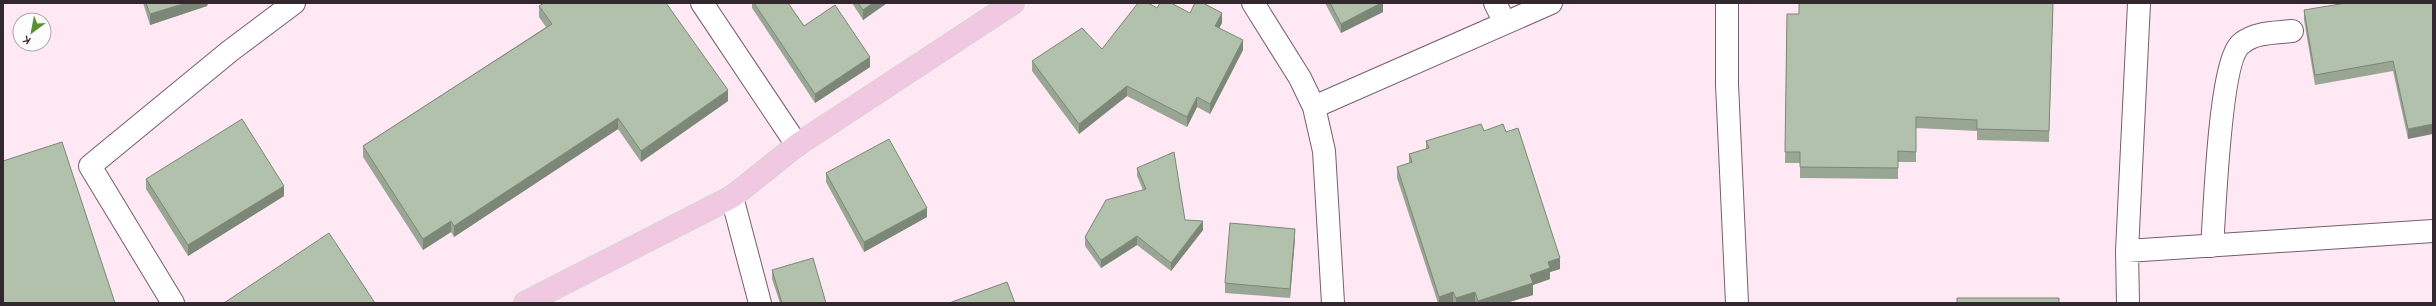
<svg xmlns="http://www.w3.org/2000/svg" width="2436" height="306" viewBox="0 0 2436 306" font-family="Karla,sans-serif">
	<rect width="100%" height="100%" fill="#fde8f4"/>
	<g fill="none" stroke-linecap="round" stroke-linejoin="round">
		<g stroke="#755f6c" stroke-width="24">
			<path id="minor" d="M 702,3 L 797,145
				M 1253,3 L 1300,78 L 1314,107 L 1324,151 L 1333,303
				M 1495,3 L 1505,23
				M 1727,3 L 1727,84 L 1737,303
				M 1314,107 L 1551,3
				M 732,197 L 760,303
				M 2212,246 C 2215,212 2219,59 2242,43 C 2256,32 2275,33 2292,31
				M 2127,251 L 2433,231
				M 173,303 L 90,166 L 230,51 L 294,3
				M 2128,303 L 2127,251 L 2139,3"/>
		</g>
		<g stroke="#d6d4d5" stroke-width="24">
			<path id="major" d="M 525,303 L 732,197 L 797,145 L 1013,3"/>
		</g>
		<use href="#minor" stroke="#fff" stroke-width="22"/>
		<use href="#major" stroke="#f1c8e1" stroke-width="22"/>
	</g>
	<path fill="#99a693" d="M 143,3 L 208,3 L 207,6 L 150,25 Z
		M 752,3 L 788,3 L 804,26 L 870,67 L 815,103 L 752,8 Z
		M 852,3 L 887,3 L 863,20 Z
		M 1325,3 L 1383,3 L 1383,12 L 1341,33 Z
		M 2053,3 L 2049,142 L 1977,140 L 1977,131 L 1916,128 L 1916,162 L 1898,162 L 1898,179 L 1800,178 L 1800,163 L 1785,163 L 1787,14 L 1799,14 Z
		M 2433,3 L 2408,139 L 2393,71 L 2315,85 L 2304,20 L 2304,10 Z
		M 539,6 L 728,101 L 641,162 L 618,129 L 454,237 L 451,232 L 423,250 L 363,157 L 363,146 L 546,27 L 539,17 Z
		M 1157,8 L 1190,13 L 1222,23 L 1219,28 L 1243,50 L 1210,114 L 1197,107 L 1187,127 L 1127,96 L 1079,134 L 1032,71 L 1032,61 L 1102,49 Z
		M 1484,131 L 1506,132 L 1560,269 L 1550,272 L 1550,279 L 1533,285 L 1533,295 L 1506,303 L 1438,303 L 1397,178 L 1397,167 L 1409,163 L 1409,154 L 1426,149 L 1426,141 Z
		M 1137,168 L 1185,220 L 1203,230 L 1171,271 L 1137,245 L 1101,268 L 1085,246 L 1085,237 L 1143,190 L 1137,176 Z
		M 826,173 L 927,217 L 864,252 L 826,182 Z
		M 146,179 L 284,196 L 188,256 L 146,189 Z
		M 1295,238 L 1290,298 L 1225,293 L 1225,283 Z
		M 772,270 L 826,303 L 780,303 L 772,279 Z"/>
	<path fill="#7d8778" d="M 186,3 L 208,3 L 207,6 L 150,25 L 150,14 Z
		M 873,3 L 887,3 L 863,20 L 863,10 Z
		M 1381,3 L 1383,3 L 1383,12 L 1341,33 L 1341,24 Z
		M 1222,13 L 1222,23 L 1215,36 L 1215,26 Z
		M 1243,40 L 1243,50 L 1210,114 L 1210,104 Z
		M 870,57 L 870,67 L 815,103 L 815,94 Z
		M 1127,86 L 1127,96 L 1079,134 L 1079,124 Z
		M 728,90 L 728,101 L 641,162 L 641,151 Z
		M 1197,97 L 1197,107 L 1187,127 L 1187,117 Z
		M 618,118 L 618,129 L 454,237 L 454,226 Z
		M 2433,124 L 2433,134 L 2408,139 L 2408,129 Z
		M 284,186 L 284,196 L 188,256 L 188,245 Z
		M 927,208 L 927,217 L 864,252 L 864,242 Z
		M 451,221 L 451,232 L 423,250 L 423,239 Z
		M 1203,221 L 1203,230 L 1171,271 L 1171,263 Z
		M 1295,229 L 1295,238 L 1290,298 L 1290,289 Z
		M 1137,236 L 1137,245 L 1101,268 L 1101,260 Z
		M 1560,258 L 1560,269 L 1550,272 L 1550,279 L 1533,285 L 1533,295 L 1506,303 L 1478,303 L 1478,301 L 1530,275 L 1548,262 Z
		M 1453,292 L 1453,303 L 1439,303 L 1439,297 Z
		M 1475,292 L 1475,303 L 1456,303 L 1456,298 Z"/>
	<path fill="#b2c1ab" stroke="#7d8778" d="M 146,3 L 186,3 L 150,14 Z
		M 544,3 L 666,3 L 728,90 L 641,151 L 618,118 L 454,226 L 451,221 L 423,239 L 363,146 L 552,24 L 539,6 Z
		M 754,3 L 788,3 L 804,26 L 835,5 L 870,57 L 815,94 Z
		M 858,3 L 873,3 L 863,10 Z
		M 1138,3 L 1148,3 L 1157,8 L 1160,3 L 1171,3 L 1190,13 L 1195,3 L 1203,3 L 1222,13 L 1215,26 L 1243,40 L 1210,104 L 1197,97 L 1187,117 L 1127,86 L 1079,124 L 1032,61 L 1082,28 L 1102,49 Z
		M 1330,3 L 1381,3 L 1341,24 Z
		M 1799,3 L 2053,3 L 2049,131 L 1977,129 L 1977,120 L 1916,117 L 1916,152 L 1898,151 L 1898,168 L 1800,167 L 1800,152 L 1785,152 L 1787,14 L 1799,14 Z
		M 2346,3 L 2433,3 L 2433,124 L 2408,129 L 2393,61 L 2315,75 L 2304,10 Z
		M 242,119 L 284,186 L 188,245 L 146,179 Z
		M 1481,124 L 1484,131 L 1503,124 L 1506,132 L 1518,128 L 1560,258 L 1548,262 L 1550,268 L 1530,275 L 1533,283 L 1478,301 L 1475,292 L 1456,298 L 1453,292 L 1439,297 L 1397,167 L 1412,162 L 1409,154 L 1429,148 L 1426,141 Z
		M 889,139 L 927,208 L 864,242 L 826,173 Z
		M 62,142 L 115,303 L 3,303 L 3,161 Z
		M 1174,152 L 1185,220 L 1203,221 L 1171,263 L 1137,236 L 1101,260 L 1085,237 L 1106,200 L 1146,189 L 1137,168 Z
		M 1230,223 L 1295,229 L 1290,289 L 1225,283 Z
		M 329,233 L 375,303 L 224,303 Z
		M 813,258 L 826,303 L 782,303 L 772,270 Z
		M 1007,282 L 1015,303 L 949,303 Z
		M 1957,298 L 2059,298 L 2059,303 L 1957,303 Z"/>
	<rect width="2436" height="306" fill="none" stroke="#32282e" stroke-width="8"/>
	<g transform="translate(32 32) rotate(212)"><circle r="19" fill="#fcfcfc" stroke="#aba7aa"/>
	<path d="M0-3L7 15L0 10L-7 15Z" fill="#559131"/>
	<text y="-6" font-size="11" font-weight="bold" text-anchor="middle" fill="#32282e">K</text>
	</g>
</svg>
